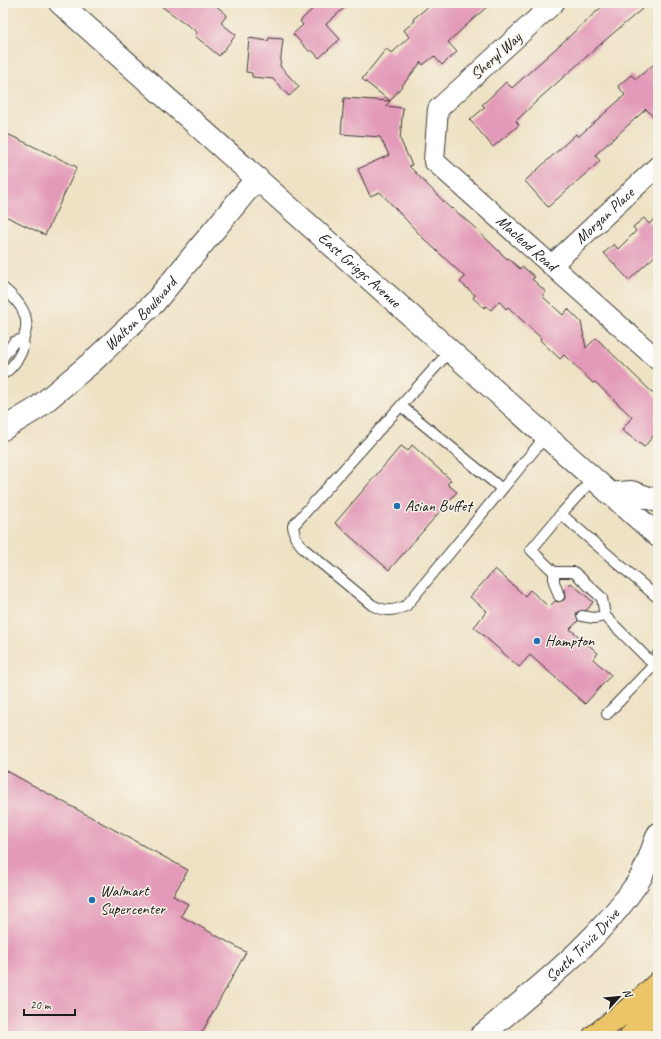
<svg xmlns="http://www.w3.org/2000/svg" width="661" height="1039" viewBox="0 0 661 1039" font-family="Caveat,sans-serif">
	<rect width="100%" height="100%" fill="#f7f3e8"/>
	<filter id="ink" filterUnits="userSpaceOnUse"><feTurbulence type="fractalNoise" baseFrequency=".025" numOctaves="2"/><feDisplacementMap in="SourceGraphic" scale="8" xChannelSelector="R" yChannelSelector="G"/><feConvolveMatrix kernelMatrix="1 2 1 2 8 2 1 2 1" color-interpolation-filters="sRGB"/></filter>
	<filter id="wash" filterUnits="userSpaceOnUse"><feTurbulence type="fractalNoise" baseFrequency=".012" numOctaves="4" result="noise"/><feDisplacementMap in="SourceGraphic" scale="16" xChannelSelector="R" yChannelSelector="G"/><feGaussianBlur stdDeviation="0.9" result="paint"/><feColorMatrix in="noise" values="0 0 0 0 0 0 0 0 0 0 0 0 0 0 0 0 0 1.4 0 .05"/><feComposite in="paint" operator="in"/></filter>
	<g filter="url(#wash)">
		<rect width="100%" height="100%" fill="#eee2c5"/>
		<g id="blocks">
			<path fill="#e399b8" d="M 157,3 L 213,3 L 227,15 L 221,23 L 236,35 L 219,56 L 195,36 L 197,32 Z
				M 319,3 L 350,3 L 326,24 L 340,39 L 319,58 L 312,50 L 310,52 L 293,34 L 303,25 L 300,21 Z
				M 433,3 L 491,3 L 448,42 L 457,52 L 442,65 L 434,56 L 423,65 L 421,62 L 390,101 L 362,79 L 386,49 L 392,53 L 409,37 L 404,30 L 415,21 L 413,19 Z
				M 606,3 L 649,3 L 603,42 L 541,97 L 516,121 L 519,125 L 493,147 L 470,120 L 485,107 L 482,105 L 506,82 L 512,88 Z
				M 249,38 L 268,41 L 269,38 L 283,39 L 280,66 L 299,87 L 289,96 L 273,79 L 252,77 L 252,73 L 246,72 Z
				M 658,61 L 658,122 L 646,109 L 595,155 L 600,161 L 548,207 L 525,181 L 576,134 L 578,137 L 625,95 L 618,86 L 631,75 L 636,79 Z
				M 344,98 L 390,101 L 386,106 L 403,108 L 400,139 L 412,165 L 409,166 L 451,209 L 452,208 L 474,227 L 507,259 L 508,258 L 520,269 L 522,266 L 535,277 L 532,279 L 546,292 L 542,296 L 563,315 L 568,309 L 581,322 L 586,348 L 596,338 L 658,398 L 658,430 L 644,447 L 622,430 L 632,417 L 595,382 L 593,383 L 564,355 L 560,359 L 540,340 L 541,338 L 508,307 L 506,309 L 499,301 L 491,310 L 486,306 L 484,308 L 473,298 L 475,295 L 460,282 L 465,277 L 423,238 L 380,192 L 370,196 L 358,169 L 389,155 L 380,137 L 341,134 Z
				M 3,132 L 77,167 L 45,235 L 3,215 Z
				M 658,216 L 658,253 L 629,280 L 604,253 L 614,244 L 618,249 L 636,231 L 633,227 L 644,218 L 649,224 Z
				M 412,445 L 451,480 L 447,484 L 457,492 L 389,570 L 335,523 L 401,446 L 408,451 Z
				M 495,569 L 525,596 L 530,590 L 549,607 L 555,601 L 558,602 L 564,600 L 565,597 L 564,590 L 571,583 L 593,602 L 587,610 L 577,612 L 576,615 L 578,621 L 570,629 L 598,653 L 593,659 L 611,675 L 585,704 L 530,655 L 519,667 L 474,627 L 487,611 L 470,597 Z
				M 3,769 L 188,870 L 173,896 L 188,904 L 181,916 L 246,952 L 200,1036 L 3,1036 Z"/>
		</g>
	</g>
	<g filter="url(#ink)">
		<use href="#blocks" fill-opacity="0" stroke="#3c3a35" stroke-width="1"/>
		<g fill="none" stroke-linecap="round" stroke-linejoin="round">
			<g stroke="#3c3a35" stroke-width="12">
				<path id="service" d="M 3,288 C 19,301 33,317 23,339
					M 449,352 L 293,526 L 295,537 L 304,549 L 372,605 C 385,612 393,611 406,606 L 545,437
					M 3,357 L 14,342 L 23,339 C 26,350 13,368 3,374
					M 401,406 L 502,489
					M 593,479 L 561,514 L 658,598
					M 561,514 L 531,550 L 554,572 L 574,572 L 602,598 L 605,616 L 654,665 L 658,666
					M 554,572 L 554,582 L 559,596
					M 582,616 L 594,618 L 605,616
					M 607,714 L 654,665 L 658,654"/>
			</g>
			<g stroke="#3c3a35" stroke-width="22">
				<g id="minor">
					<path id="s1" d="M 554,3 L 438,109 L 434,161 L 658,360"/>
					<path id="s2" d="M 552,265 L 658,166"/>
				</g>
			</g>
			<g stroke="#3c3a35" stroke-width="24">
				<g id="tertiary">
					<path id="s3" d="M 60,3 L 658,536"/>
					<path id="s4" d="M 3,429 L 36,409 L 92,362 L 154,303 L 257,178"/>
					<path d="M 610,494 L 631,492 L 658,501"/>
					<path id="s5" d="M 481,1036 C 536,989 597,943 638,882 C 647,868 652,849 658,834"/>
				</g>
			</g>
			<g stroke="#3c3a35" stroke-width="24">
				<path id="motorway" d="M 594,1036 L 639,1001 L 658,983
					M 631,1036 L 658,1007"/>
			</g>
			<use href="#service" stroke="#fff" stroke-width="10"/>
			<use href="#minor" stroke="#fff" stroke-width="20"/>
			<use href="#tertiary" stroke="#fff" stroke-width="22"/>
			<use href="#motorway" stroke="#edc569" stroke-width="22"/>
		</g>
	</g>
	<g fill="#1f6fb2" stroke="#f7f3e8" stroke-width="1.5">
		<circle cx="397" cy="506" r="4"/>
		<circle cx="537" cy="641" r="4"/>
		<circle cx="92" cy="900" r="4"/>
	</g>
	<g text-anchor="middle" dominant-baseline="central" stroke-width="3" stroke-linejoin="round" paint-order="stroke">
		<g font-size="16" fill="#1c1c1c" stroke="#f7f3e8">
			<text transform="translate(496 56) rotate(-42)">Sheryl Way</text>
			<text stroke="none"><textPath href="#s2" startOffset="72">Morgan Place</textPath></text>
			<text stroke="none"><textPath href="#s1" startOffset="333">Macleod Road</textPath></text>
			<text stroke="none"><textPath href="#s3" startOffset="401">East Griggs Avenue</textPath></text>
			<text stroke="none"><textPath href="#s4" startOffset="180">Walton Boulevard</textPath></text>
			<text stroke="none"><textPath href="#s5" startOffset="136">South Triviz Drive</textPath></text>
		</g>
		<g font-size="16" fill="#1c1c1c" stroke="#f7f3e8" text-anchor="start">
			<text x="405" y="506">Asian Buffet</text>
			<text x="545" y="641">Hampton</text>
			<text x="100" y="891">Walmart<tspan x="100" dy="18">Supercenter</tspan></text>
		</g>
	</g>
	<rect width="661" height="1039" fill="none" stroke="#f7f3e8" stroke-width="16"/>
	<g transform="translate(619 997) rotate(63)" stroke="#f7f3e8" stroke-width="3" paint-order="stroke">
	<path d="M0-3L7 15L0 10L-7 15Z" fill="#1c1c1c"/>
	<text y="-6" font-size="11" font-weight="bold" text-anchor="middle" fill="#1c1c1c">N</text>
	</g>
	<path d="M24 1009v6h51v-6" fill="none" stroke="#1c1c1c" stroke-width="2"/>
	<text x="30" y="1009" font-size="12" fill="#1c1c1c" stroke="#f7f3e8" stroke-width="3" paint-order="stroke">20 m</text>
</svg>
